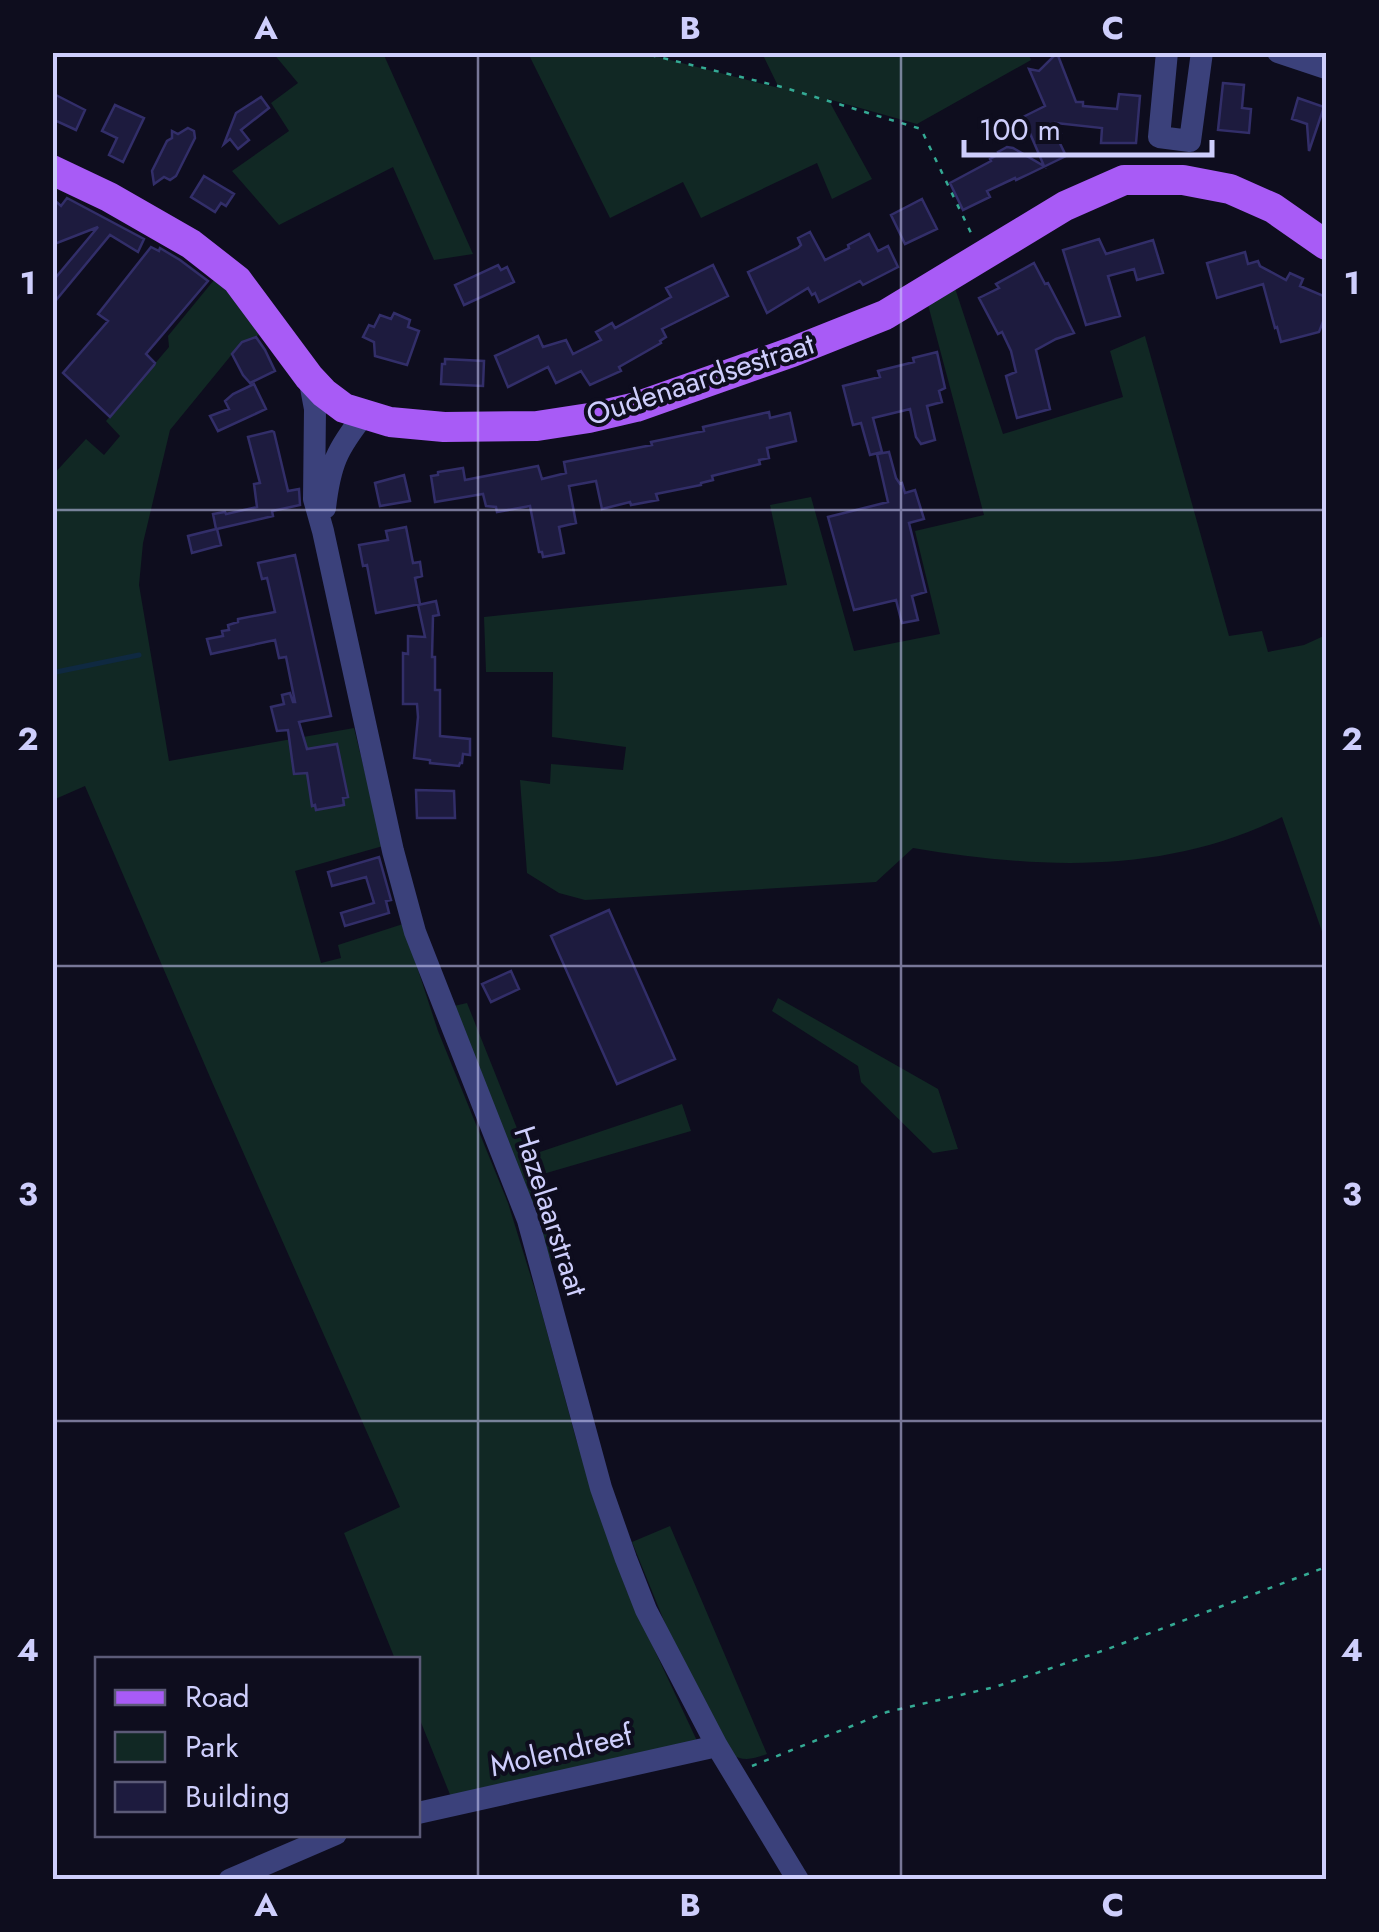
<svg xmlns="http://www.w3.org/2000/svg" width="1379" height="1932" viewBox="0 0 1379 1932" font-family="Jost,sans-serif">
	<rect width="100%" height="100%" fill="#0e0d1e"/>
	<path fill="#112824" d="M 273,53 L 383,53 L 473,254 L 434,260 L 393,167 L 279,225 L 232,171 L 289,131 L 271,103 L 298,83 Z
		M 1028,53 L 1031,60 L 917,124 L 828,99 L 872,179 L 832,199 L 817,163 L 701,218 L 683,182 L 610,218 L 528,53 L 643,53 L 779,88 L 762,53 Z
		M 214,280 L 248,309 L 259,335 L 242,342 L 170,430 L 143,543 L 139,585 L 169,761 L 354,728 L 383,846 L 295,871 L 321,963 L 341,958 L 338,945 L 403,924 L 438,1031 L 508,1203 L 540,1306 L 576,1439 L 626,1589 L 698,1743 L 451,1797 L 418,1715 L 418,1660 L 395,1659 L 344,1533 L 400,1507 L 213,1084 L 85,786 L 53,800 L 52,476 L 86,439 L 104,455 L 120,436 L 106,421 L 169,347 L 168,336 Z
		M 954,285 L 1003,434 L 1123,397 L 1110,351 L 1145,336 L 1229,636 L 1262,631 L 1268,652 L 1304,645 L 1326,635 L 1326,943 L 1282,817 C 1165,875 1039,869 913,848 L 876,882 L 585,900 L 559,893 L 527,873 L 520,780 L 550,784 L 551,764 L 623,770 L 626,747 L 552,737 L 553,672 L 486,672 L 484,617 L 787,585 L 770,505 L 811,497 L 854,651 L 940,634 L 915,531 L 984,515 L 927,301 Z
		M 778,998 L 938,1089 L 958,1149 L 933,1153 L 861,1082 L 858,1066 L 772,1011 Z
		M 467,1003 L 528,1156 L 682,1104 L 691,1131 L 543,1174 L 570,1256 L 551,1261 L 454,1006 Z
		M 670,1526 L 767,1754 C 753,1759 744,1762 730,1754 L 673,1643 L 632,1542 Z"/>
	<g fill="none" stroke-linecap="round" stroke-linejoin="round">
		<path stroke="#0f2941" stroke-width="5" d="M 56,672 L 139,655"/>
	</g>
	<path fill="#1d1b3e" stroke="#322e69" stroke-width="2.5" d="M 1057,53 L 1076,102 L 1083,102 L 1083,106 L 1117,109 L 1119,94 L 1140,96 L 1136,143 L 1101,143 L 1102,128 L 1056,123 L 1061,133 L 1056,135 L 1066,156 L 1029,174 L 1016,180 L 1015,178 L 987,191 L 990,197 L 963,210 L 950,183 L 991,161 L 990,159 L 999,154 L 998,152 L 1007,147 L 1013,148 L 1044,166 L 1023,117 L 1045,106 L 1029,69 L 1039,71 Z
		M 1223,83 L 1244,85 L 1242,108 L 1251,109 L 1249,133 L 1218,130 Z
		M 52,93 L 85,110 L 76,130 L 52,119 Z
		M 261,97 L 269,108 L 241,130 L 249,140 L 238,149 L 230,139 L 224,144 L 236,113 Z
		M 1298,98 L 1324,107 L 1309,151 L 1307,124 L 1292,119 Z
		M 115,105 L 144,118 L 123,162 L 109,155 L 117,138 L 102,131 Z
		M 188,128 L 194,131 L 195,138 L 176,176 L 170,180 L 164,177 L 154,184 L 152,171 L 167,141 L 172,138 L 172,131 L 178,134 Z
		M 204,176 L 234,194 L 226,206 L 221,203 L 215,212 L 191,197 Z
		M 52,198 L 61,206 L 67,198 L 144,239 L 138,252 L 110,235 L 52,305 L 52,282 L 98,227 L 52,245 Z
		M 922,199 L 937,229 L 905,244 L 891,215 Z
		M 810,232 L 825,260 L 849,248 L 848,245 L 869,234 L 878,251 L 888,246 L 898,267 L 863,285 L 860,281 L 819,302 L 815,293 L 812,295 L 808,288 L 767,313 L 748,272 L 798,248 L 801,245 L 798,238 Z
		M 1099,239 L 1106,254 L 1153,240 L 1163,273 L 1137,280 L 1134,269 L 1108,276 L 1120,316 L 1086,325 L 1063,250 Z
		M 151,247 L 159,251 L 160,248 L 180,260 L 208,281 L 146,354 L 155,363 L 154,365 L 110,417 L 63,373 L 108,321 L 98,314 Z
		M 1245,252 L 1248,264 L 1258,261 L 1260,266 L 1286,280 L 1290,273 L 1303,279 L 1300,286 L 1326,297 L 1326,314 L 1319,332 L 1281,342 L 1277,327 L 1275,328 L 1263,284 L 1217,298 L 1207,263 Z
		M 1034,263 L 1045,284 L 1048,283 L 1074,333 L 1056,339 L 1036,350 L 1050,409 L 1017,418 L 1006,376 L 1016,372 L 1011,351 L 1002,332 L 998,334 L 979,298 L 999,288 L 996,284 Z
		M 498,265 L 501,270 L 507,267 L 514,282 L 464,305 L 455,285 Z
		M 713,265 L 728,296 L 662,329 L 666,337 L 660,341 L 661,343 L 619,367 L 621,371 L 590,385 L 581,371 L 556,383 L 548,367 L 508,387 L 495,356 L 538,336 L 543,347 L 566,340 L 573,354 L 601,340 L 596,332 L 612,323 L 615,328 L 671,297 L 666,288 Z
		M 394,313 L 410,320 L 408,327 L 419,331 L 407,365 L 375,356 L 374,342 L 363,337 L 369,325 L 374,327 L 380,315 L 391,319 Z
		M 256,337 L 265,350 L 275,371 L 250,383 L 243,375 L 232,354 L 242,342 Z
		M 937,352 L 945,388 L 939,391 L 942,402 L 927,406 L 935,440 L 921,444 L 916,437 L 910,409 L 873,418 L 882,452 L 870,455 L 861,423 L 853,425 L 843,386 L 880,377 L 878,371 L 914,362 L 913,358 Z
		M 445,359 L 484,361 L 483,386 L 441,384 L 442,364 L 445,364 Z
		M 254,384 L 266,409 L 218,431 L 210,416 L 229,409 L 225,401 L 233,394 Z
		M 769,412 L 770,418 L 790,413 L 796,441 L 767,448 L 769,458 L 759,460 L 760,464 L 712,476 L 713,480 L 701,483 L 701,485 L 656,494 L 658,500 L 631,505 L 630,502 L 602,509 L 596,481 L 569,486 L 576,523 L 559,527 L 564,553 L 543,557 L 542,552 L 539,552 L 530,506 L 497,512 L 496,507 L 486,506 L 483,494 L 435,502 L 431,476 L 438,475 L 438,472 L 463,468 L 465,480 L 538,466 L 542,479 L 566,473 L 564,462 L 652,445 L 651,442 L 704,431 L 703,427 Z
		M 272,431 L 274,432 L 288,491 L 299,489 L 300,505 L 272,511 L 273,516 L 217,529 L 221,545 L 192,553 L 188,536 L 216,529 L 213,514 L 225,512 L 226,514 L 257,507 L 254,484 L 260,483 L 248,437 Z
		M 889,452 L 896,478 L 900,484 L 902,483 L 905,493 L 915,490 L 924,519 L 909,523 L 926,592 L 912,596 L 918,620 L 902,623 L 896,600 L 854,610 L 828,517 L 888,502 L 877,454 Z
		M 404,475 L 410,501 L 380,506 L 375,483 Z
		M 406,527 L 413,563 L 420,562 L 422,576 L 415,578 L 420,604 L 376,613 L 367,565 L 363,566 L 359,545 L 388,540 L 386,531 Z
		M 295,555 L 331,716 L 299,722 L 307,749 L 337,744 L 348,797 L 343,798 L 344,805 L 316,810 L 315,805 L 312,806 L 307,773 L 294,774 L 288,730 L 277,731 L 271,707 L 284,704 L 282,695 L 290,693 L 293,702 L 295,702 L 286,657 L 279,658 L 275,640 L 211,654 L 207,639 L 223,636 L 222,631 L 229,630 L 228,625 L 238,622 L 238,619 L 275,612 L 267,578 L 262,579 L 258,563 Z
		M 436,601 L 439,615 L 433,616 L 432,657 L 435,657 L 435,690 L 440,690 L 440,736 L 470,739 L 470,755 L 463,754 L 462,763 L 460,763 L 459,766 L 430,763 L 430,760 L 414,758 L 418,717 L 417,704 L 403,704 L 403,653 L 408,654 L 408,636 L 425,637 L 418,605 Z
		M 416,790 L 454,791 L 455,818 L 417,818 Z
		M 379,857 L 391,900 L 386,901 L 389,913 L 345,926 L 341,913 L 374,903 L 366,877 L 332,886 L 328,872 Z
		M 609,910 L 675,1059 L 617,1084 L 551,936 Z
		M 511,971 L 519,989 L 491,1002 L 482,984 Z"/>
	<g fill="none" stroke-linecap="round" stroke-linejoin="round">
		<path stroke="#34aa94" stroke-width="2.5" stroke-dasharray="5 8" stroke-linecap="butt" d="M 638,52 L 782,87 L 921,129 L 971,233
			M 752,1766 L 887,1712 L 995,1687 L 1105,1650 L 1326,1567"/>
		<path stroke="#3b417b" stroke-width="22" d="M 1167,52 L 1159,137 L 1190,141 L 1202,52
			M 1278,52 L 1326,68
			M 309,377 L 315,409 L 314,499 L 323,531 L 393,851 L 415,932 L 528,1220 L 601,1488 L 626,1559 L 646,1610 L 717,1746 L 798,1880
			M 325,508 C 330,464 337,449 364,415
			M 418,1813 L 717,1746
			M 229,1880 L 336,1834"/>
		<path stroke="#a85bf6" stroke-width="30" d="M 52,170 L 109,197 L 191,244 L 237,280 L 309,377 L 324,393 L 344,408 L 390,422 L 444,427 L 537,426 L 589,418 L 636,407 L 792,352 L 885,315 L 1065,206 L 1124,180 L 1183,180 L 1230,189 L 1273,208 L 1326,245"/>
	</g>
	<path fill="none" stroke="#cecefc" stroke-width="2.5" stroke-opacity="0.55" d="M 478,52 L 478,1880M 901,52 L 901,1880M 52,510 L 1326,510M 52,966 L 1326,966M 52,1421 L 1326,1421"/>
	<g text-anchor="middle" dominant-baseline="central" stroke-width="8" stroke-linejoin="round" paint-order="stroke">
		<g font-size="30" fill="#cecefc" stroke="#0e0d1e">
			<text transform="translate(700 379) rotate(-18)">Oudenaardsestraat</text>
			<text transform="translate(551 1211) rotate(72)">Hazelaarstraat</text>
			<text transform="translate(561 1750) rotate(-13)">Molendreef</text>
		</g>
	</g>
	<rect width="1379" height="1932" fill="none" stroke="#0e0d1e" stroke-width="110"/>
	<rect x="95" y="1657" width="325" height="180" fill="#0e0d1e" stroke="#5b5a77" stroke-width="2.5"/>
	<rect x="115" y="1690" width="50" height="15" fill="#a85bf6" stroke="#5b5a77" stroke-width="2.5"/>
	<text x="185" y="1707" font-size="30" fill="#cecefc">Road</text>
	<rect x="115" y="1732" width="50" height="30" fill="#112824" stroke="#5b5a77" stroke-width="2.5"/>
	<text x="185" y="1757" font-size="30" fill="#cecefc">Park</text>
	<rect x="115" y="1782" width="50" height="30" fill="#1d1b3e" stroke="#5b5a77" stroke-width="2.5"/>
	<text x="185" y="1807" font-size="30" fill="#cecefc">Building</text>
	<path d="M964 140v15h248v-15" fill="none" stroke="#cecefc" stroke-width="5"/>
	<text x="979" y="140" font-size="30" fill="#cecefc" stroke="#0e0d1e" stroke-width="8" paint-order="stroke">100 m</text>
	<rect x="55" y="55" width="1269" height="1822" fill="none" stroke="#cecefc" stroke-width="4"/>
	<g font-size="32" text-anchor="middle" font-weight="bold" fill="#cecefc">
		<text x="266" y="39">A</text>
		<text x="690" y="39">B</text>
		<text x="1113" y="39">C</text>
		<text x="28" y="294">1</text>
		<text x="1352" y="294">1</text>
		<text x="28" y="750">2</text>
		<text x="1352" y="750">2</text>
		<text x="28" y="1205">3</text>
		<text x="1352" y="1205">3</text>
		<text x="28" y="1661">4</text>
		<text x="1352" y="1661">4</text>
		<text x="266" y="1916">A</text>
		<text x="690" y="1916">B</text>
		<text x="1113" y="1916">C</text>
	</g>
</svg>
